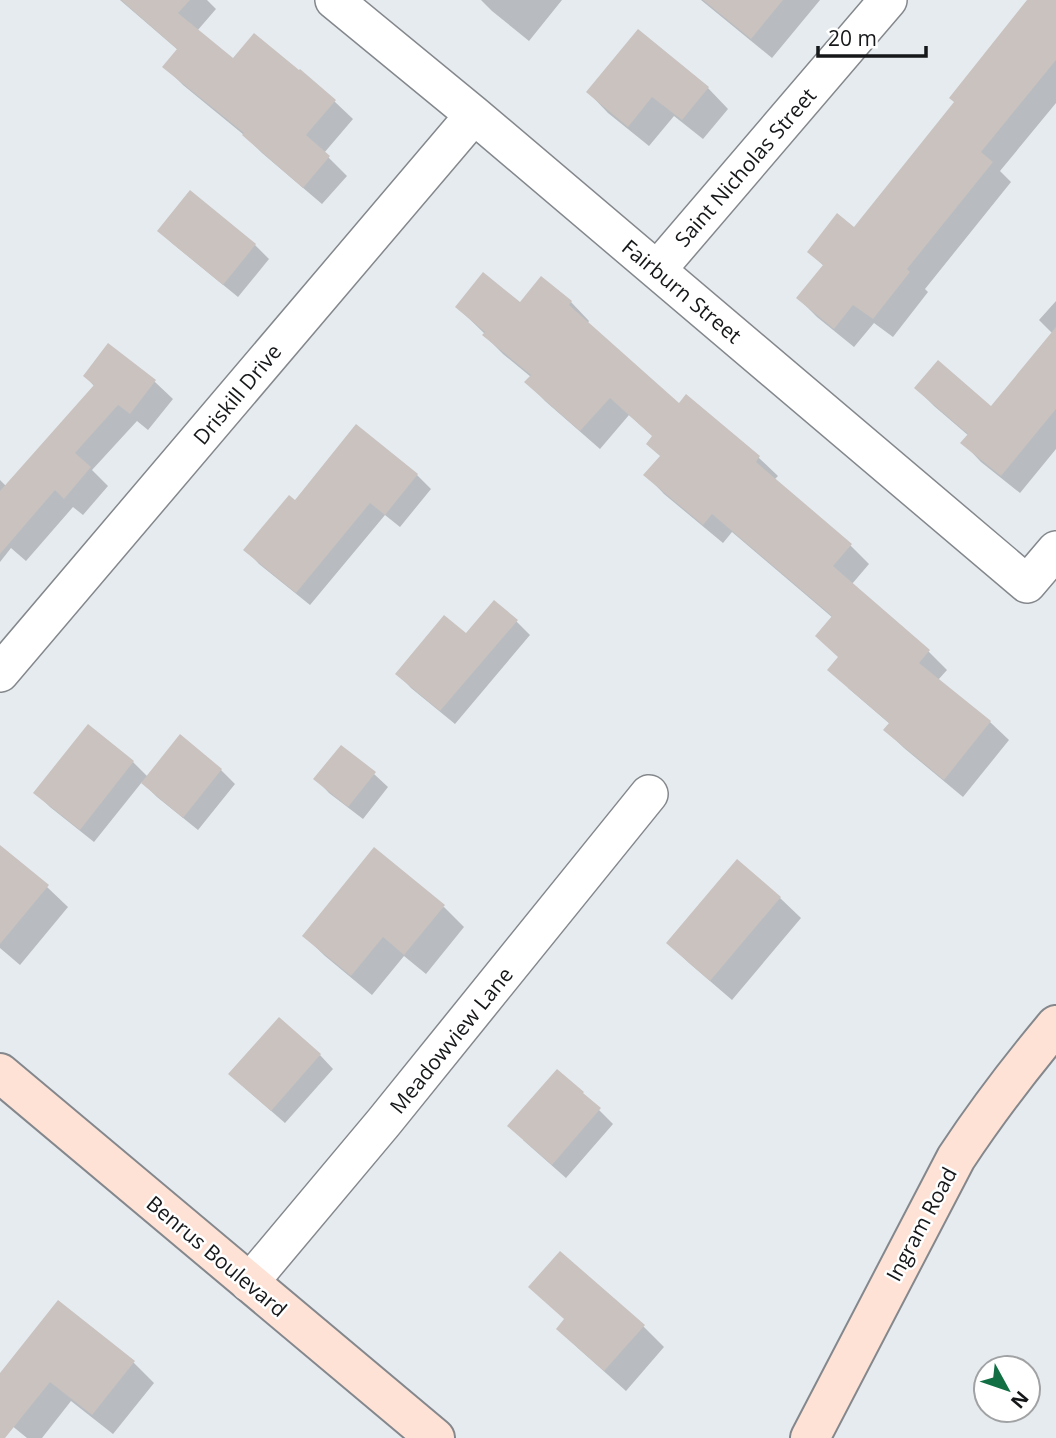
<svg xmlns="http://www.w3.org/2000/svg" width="1056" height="1438" viewBox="0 0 1056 1438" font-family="'Open Sans',sans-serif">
	<rect width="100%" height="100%" fill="#e6ebf0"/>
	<path fill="#0003" d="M 120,0 L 207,0 L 216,9 L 197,31 L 233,61 L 334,101 L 353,119 L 324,153 L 347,176 L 322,204 L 262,153 L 244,135 L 183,85 L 165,67 L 178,50 Z
		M 481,0 L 562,0 L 529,41 L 492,11 Z
		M 701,0 L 820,0 L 772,58 Z
		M 1029,0 L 1056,0 L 1056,103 L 1000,171 L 1011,182 L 925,289 L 928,292 L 893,337 L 874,323 L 854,347 L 817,317 L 798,298 L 824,266 L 809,252 L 855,230 L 956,103 Z
		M 708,88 L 728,109 L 703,139 L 674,116 L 649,146 L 608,113 L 588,92 Z
		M 190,192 L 255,245 L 269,259 L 238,297 L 173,244 L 159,231 Z
		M 1056,301 L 1056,449 L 1020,493 L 981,462 L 963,443 L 969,436 L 934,406 L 916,388 L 991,409 L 1053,334 L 1039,320 Z
		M 571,302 L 589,321 L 587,324 L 680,405 L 687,397 L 759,458 L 778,476 L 774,480 L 850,545 L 869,564 L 852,584 L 929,652 L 947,670 L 938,680 L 990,722 L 1009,740 L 963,797 L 904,748 L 885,730 L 890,724 L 848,688 L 840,658 L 833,618 L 732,532 L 723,543 L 664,494 L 646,475 L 661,457 L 654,437 L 629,415 L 600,449 L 545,401 L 527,382 L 531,377 L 503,354 L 484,335 L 485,334 L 457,307 Z
		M 109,345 L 155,382 L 173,399 L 148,430 L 137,421 L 92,470 L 108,486 L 83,515 L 73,507 L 26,561 L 11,548 L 0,562 L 0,480 L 6,486 L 95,387 L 85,376 Z
		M 356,426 L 417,475 L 431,489 L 400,527 L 385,515 L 310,605 L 259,564 L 246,550 L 296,502 Z
		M 516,621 L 530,635 L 455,724 L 411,688 L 398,674 L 466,636 Z
		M 180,737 L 221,770 L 235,784 L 198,830 L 157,797 L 142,782 L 94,842 L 50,807 L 36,793 L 133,762 L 148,777 Z
		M 374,774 L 388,787 L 363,819 L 329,793 L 316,779 Z
		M 0,848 L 47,887 L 68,907 L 20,965 L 0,948 Z
		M 738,862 L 780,898 L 801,918 L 732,1000 L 689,963 L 668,943 Z
		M 444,907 L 464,927 L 426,974 L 404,956 L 372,995 L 325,956 L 304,936 Z
		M 320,1055 L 333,1069 L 285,1123 L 245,1088 Z
		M 596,1107 L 613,1124 L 566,1178 L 523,1140 Z
		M 59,1303 L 134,1363 L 154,1383 L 113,1434 L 71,1401 L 42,1438 L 27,1438 L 0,1416 L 0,1376 Z
		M 565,1320 L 643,1326 L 664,1347 L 626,1391 L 579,1349 L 558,1329 Z"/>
	<path fill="#c9c2bf" d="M 121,0 L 190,0 L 178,13 L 233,58 L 254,33 L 299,70 L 300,69 L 336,100 L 306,135 L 330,156 L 303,188 L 242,135 L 244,133 L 162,67 L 177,49 Z
		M 703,0 L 783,0 L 751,39 Z
		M 1027,0 L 1056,0 L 1056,60 L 981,152 L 993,162 L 907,269 L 910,272 L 873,319 L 853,305 L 834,329 L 796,298 L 823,265 L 807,252 L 837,213 L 854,227 L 954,102 L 949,98 Z
		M 638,29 L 709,87 L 682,120 L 652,97 L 628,127 L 586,92 Z
		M 190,190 L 256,244 L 223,285 L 157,231 Z
		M 483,272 L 520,302 L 541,276 L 572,301 L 569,305 L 679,403 L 686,394 L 760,456 L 756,462 L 852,544 L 833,566 L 930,650 L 919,663 L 991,721 L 944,780 L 883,730 L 889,723 L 827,670 L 838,657 L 815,636 L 832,616 L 712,514 L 703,525 L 643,475 L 660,456 L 646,444 L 652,436 L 610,398 L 580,431 L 524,382 L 531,375 L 482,335 L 485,332 L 455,307 Z
		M 1056,327 L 1056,409 L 1001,476 L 960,443 L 968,434 L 914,388 L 938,360 L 991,406 Z
		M 108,343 L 156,380 L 130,414 L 118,405 L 75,453 L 91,467 L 64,499 L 55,490 L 0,554 L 0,491 L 94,385 L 83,376 Z
		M 356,424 L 418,474 L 385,515 L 370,503 L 296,593 L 243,550 L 289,495 L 295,500 Z
		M 494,600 L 518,620 L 440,711 L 395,674 L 444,615 L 466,633 Z
		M 88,724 L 134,761 L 80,830 L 33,793 Z
		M 180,734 L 222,769 L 183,818 L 141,783 Z
		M 341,745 L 376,772 L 348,807 L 313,779 Z
		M 0,845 L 49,885 L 0,944 Z
		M 374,847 L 445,905 L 404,955 L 383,937 L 351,976 L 302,936 Z
		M 737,859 L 781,897 L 710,981 L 666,943 Z
		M 279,1017 L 321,1054 L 271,1111 L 228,1074 Z
		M 557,1069 L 584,1092 L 583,1093 L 601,1108 L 552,1165 L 507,1126 Z
		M 560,1251 L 645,1325 L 604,1371 L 556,1329 L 564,1319 L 528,1287 Z
		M 58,1300 L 135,1361 L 92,1415 L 50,1382 L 5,1438 L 0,1438 L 0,1373 Z"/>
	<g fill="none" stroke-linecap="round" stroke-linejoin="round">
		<g stroke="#84888d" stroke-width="40">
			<path id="street" d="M 334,0 L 474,115 L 1027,584 L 1056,550
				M 657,270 L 888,0
				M 0,673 L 474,115
				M 249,1283 L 384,1122 L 649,794"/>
		</g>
		<g stroke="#84888d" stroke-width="42">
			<path id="secondary" d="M 0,1073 L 435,1438
				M 810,1438 L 956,1158 C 987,1111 1020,1068 1056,1025"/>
		</g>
		<use href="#street" stroke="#fff" stroke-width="37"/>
		<use href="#secondary" stroke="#fee2d5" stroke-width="38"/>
	</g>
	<g text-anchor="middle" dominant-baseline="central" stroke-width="5" stroke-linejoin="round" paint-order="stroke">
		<g font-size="21" fill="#151719" stroke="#fff">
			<text transform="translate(745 167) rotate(-49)">Saint Nicholas Street</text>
			<text transform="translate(682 291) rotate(40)">Fairburn Street</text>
			<text transform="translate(237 394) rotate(-50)">Driskill Drive</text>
			<text transform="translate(451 1040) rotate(-51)">Meadowview Lane</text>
			<text transform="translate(921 1224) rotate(-62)">Ingram Road</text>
			<text transform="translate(217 1256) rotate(40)">Benrus Boulevard</text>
		</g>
	</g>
	<g transform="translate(1007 1389) rotate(130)"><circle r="33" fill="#ffffff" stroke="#a1a2a3" stroke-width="2"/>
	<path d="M0-5L12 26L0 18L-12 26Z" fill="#126f44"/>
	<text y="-10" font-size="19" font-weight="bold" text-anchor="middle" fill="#151719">N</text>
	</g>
	<path d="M818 46v10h108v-10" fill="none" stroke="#151719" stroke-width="3.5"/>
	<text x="828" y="46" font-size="21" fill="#151719" stroke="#ffffff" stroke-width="5" paint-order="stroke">20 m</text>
</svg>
